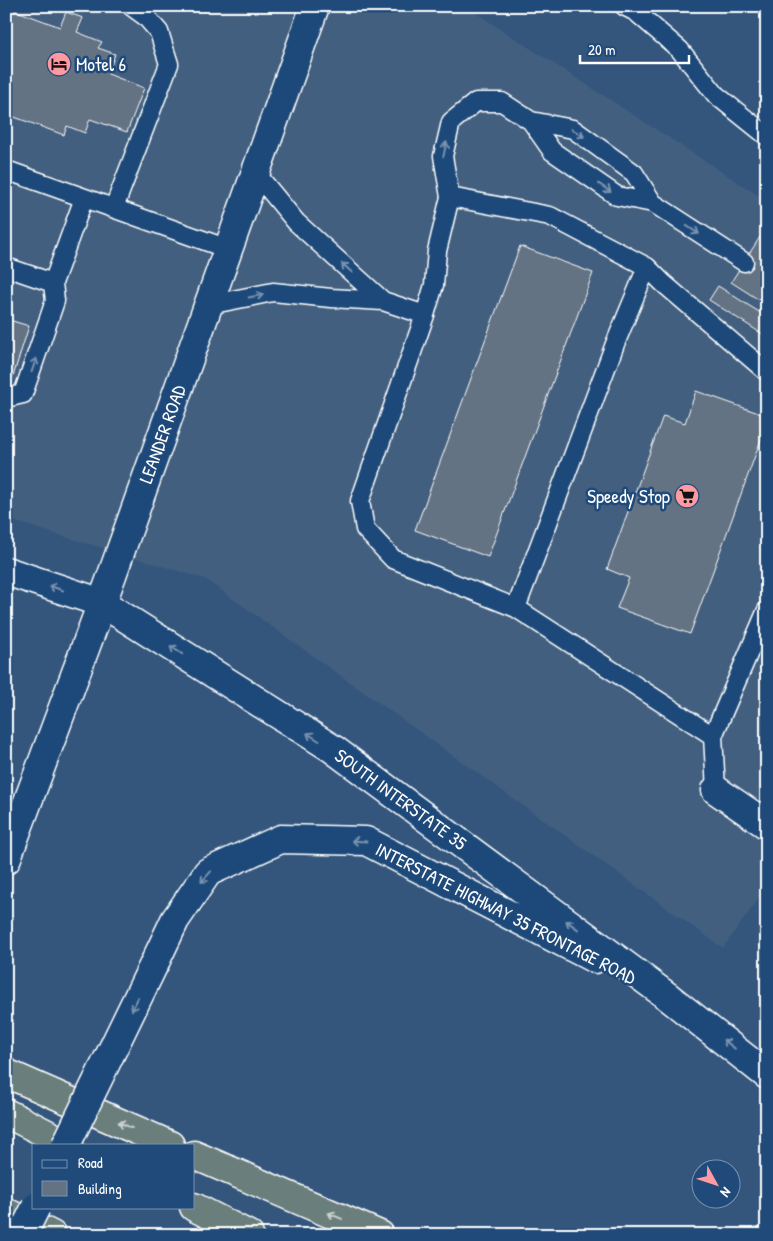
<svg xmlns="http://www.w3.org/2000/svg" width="773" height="1241" viewBox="0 0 773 1241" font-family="'Patrick Hand',sans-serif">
	<rect width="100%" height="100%" fill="#34567d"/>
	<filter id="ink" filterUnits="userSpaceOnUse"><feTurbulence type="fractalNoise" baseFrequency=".02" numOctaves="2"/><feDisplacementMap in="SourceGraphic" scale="10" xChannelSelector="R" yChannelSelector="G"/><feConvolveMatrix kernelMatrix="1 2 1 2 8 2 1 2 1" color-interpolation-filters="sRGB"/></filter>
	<g filter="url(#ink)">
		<path fill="#425f7f" d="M 6,6 L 465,6 L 767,201 L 767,887 L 723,948 L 205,579 L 6,519 Z"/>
		<path fill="#647383" stroke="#fff" d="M 6,7 L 60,27 L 66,12 L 83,18 L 77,32 L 102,42 L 98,48 L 115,54 L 108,74 L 144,88 L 127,132 L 90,119 L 85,133 L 67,126 L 64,135 L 6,114 Z
			M 760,237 L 767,242 L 767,305 L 731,282 Z
			M 520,246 L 593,273 L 488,557 L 415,530 Z
			M 718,286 L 767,317 L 767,337 L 709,300 Z
			M 6,319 L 29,326 L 10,386 L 6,385 Z
			M 696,391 L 767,416 L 767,423 L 690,634 L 617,608 L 629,578 L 607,569 L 663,416 L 685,423 Z"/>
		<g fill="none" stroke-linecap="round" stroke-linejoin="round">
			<g stroke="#fff" stroke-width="21">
				<path id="lane" d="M 624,6 L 636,12 L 680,50 L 716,95 L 767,136
					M 531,121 L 552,151 L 617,196 L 653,203 L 744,262
					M 6,170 L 228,249
					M 255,172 L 296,222 L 383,301
					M 450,197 L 550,216 L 647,267 L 663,283 L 767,372
					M 114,208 L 169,64 L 159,32 L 146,17 L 131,6
					M 6,267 L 53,283 L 84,198
					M 208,305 L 273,292 L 331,298 L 383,301 L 425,315 L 360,501 L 365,529 L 393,559 L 516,608 L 615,344 L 647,267
					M 425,315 L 434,285 L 437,251 L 450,197 L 443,156 L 451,122 L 476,102 L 502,102 L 531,121 L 573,129 L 634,173 L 653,203
					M 6,398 L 23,394 L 55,301 L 53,283
					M 516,608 L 713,736 L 767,610
					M 713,736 L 716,790"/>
			</g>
			<g stroke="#fff" stroke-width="31">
				<path id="street" d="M 716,790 L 767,825"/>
			</g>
			<g stroke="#fff" stroke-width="31">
				<path id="secondary" d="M 6,571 L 102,603 L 333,749 L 667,996 L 767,1075
					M 6,860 L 102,603 L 315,6
					M 156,960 L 175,920 L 208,872 L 281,839 L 366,841 L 595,959"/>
			</g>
			<g stroke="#fff" stroke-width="31">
				<path id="highway" d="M 6,1073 L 170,1145
					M 6,1113 L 69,1145
					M 194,1155 L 380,1235
					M 194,1207 L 249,1235
					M 6,1212 L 52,1235"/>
			</g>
			<use href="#lane" stroke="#1f4a7a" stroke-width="18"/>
			<use href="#street" stroke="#1f4a7a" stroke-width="28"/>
			<use href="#secondary" stroke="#1f4a7a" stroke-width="28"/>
			<use href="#highway" stroke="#6b7f7c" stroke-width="28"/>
			<g stroke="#fff" stroke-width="31" stroke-linecap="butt">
				<path id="secondary-bridge" d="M 66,1145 L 156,960
					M 22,1235 L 36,1207"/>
			</g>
			<use href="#secondary-bridge" stroke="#1f4a7a" stroke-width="28"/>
		</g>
		<defs><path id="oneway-shaft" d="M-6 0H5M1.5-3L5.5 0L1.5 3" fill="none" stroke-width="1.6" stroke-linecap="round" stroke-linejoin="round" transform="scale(1.25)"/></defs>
		<g stroke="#7992af">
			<use href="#oneway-shaft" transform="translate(578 133) rotate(33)"/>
			<use href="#oneway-shaft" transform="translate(445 149) rotate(-78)"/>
			<use href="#oneway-shaft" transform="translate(605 188) rotate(35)"/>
			<use href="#oneway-shaft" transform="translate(693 230) rotate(33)"/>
			<use href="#oneway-shaft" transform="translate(347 268) rotate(-138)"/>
			<use href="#oneway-shaft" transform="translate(256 296) rotate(-12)"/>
			<use href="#oneway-shaft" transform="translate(34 365) rotate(-71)"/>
			<use href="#oneway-shaft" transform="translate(56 588) rotate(-161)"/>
			<use href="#oneway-shaft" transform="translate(176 650) rotate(-147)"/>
			<use href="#oneway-shaft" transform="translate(313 737) rotate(-148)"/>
			<use href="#oneway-shaft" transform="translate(359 841) rotate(-177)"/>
			<use href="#oneway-shaft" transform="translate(206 877) rotate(132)"/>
			<use href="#oneway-shaft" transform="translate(572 925) rotate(-144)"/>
			<use href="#oneway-shaft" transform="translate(135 1004) rotate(116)"/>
			<use href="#oneway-shaft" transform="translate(729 1044) rotate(-142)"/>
		</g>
		<g stroke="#cbd2d1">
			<use href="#oneway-shaft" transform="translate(125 1125) rotate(-156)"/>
			<use href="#oneway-shaft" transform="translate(335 1216) rotate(-157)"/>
		</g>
	</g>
	<defs>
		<g id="hotel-disc" transform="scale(1.25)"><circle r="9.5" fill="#ff9aa2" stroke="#1f4a7a"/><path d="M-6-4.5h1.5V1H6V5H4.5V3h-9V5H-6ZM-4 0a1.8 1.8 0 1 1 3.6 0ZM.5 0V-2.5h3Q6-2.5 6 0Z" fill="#111"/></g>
		<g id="supermarket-disc" transform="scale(1.25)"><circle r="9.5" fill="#ff9aa2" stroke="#1f4a7a"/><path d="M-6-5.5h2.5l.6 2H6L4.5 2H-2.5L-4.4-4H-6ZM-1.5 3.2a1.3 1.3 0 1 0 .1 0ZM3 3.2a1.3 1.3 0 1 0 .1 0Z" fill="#111"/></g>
	</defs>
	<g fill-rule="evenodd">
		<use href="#hotel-disc" x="59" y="64"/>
		<use href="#supermarket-disc" x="687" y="496"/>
	</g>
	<g text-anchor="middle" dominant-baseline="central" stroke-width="5" stroke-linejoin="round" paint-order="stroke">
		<g font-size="19" fill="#fff" stroke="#1f4a7a" text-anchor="start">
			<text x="76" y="64">Motel 6</text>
			<text x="670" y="496" text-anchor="end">Speedy Stop</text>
		</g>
		<g font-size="19" fill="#fff" stroke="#1f4a7a">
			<text transform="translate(162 434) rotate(-70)">LEANDER ROAD</text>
			<text transform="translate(401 799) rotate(36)">SOUTH INTERSTATE 35</text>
			<text transform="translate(506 913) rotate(27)">INTERSTATE HIGHWAY 35 FRONTAGE ROAD</text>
		</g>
	</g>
	<rect width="773" height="1241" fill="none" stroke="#1f4a7a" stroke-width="25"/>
	<rect x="12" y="12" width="748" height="1216" fill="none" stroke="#fff" stroke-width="2" filter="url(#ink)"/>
	<rect x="32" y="1144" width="162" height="65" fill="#1f4a7a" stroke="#7992af"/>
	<rect x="42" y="1160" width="25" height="8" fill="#1f4a7a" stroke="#7992af"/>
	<text x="78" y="1168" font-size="15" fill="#ffffff">Road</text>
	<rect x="42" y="1181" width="25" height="15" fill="#647383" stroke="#7992af"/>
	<text x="78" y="1194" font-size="15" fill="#ffffff">Building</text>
	<g transform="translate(716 1184) rotate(130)"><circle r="24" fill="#1f4a7a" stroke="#7992af"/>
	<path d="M0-4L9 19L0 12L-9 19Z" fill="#ff9aa2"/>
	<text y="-8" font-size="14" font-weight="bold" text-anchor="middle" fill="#ffffff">N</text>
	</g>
	<path d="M580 55v8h109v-8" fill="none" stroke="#ffffff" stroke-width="2.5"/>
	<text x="588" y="55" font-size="15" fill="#ffffff" stroke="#1f4a7a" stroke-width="4" paint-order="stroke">20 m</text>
</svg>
